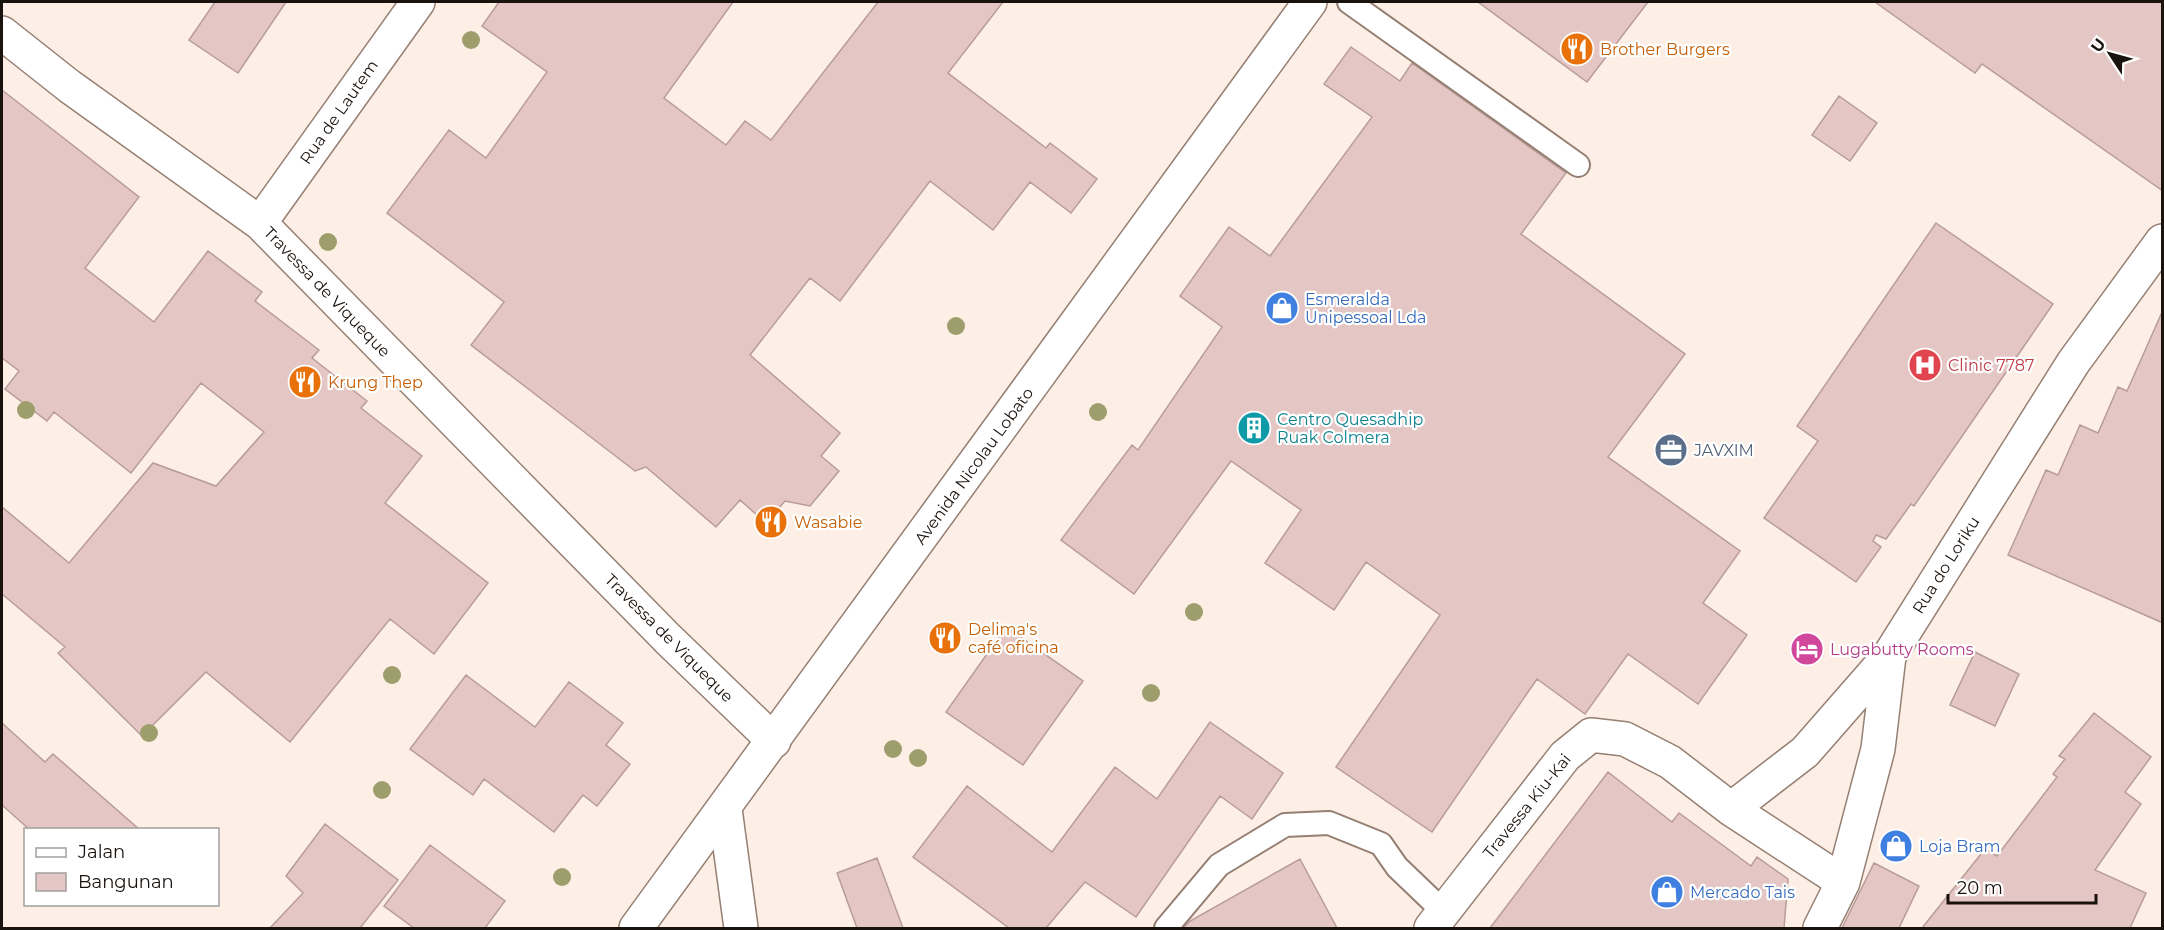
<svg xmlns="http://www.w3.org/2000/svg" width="2164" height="930" viewBox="0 0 2164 930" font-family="Montserrat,sans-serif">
	<rect width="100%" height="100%" fill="#feefe6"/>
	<path fill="#e4c7c4" stroke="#b89c99" stroke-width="1.5" d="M 215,2 L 286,2 L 238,73 L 189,40 Z
		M 499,2 L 733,2 L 664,98 L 726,145 L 745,121 L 771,140 L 878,2 L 1003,2 L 948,73 L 1046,148 L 1050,143 L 1097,179 L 1071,213 L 1030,182 L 993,230 L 930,181 L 840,301 L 810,278 L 750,355 L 840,433 L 821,456 L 839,471 L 810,506 L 785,501 L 766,523 L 740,500 L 716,527 L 646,467 L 635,471 L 471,345 L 504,302 L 387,213 L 449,130 L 486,158 L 547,72 L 482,26 Z
		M 1478,2 L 1648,2 L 1587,82 Z
		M 1875,2 L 2163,2 L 2163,191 L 1982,64 L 1975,73 Z
		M 1351,47 L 1400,81 L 1412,63 L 1566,173 L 1521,234 L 1685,354 L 1608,457 L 1740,551 L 1703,603 L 1747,635 L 1698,704 L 1628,654 L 1585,714 L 1537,679 L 1432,832 L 1336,767 L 1440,615 L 1366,562 L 1334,610 L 1265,563 L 1301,510 L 1231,461 L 1134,594 L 1061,540 L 1132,445 L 1138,450 L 1222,327 L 1180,296 L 1229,227 L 1270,256 L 1372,117 L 1324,84 Z
		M 2,90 L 139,197 L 85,268 L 154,322 L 208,251 L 262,292 L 255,301 L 319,350 L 312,358 L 367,401 L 361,408 L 422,456 L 385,503 L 488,583 L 434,654 L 390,619 L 290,742 L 206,672 L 142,736 L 58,653 L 65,647 L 2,594 L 2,507 L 69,563 L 153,463 L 216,486 L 264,432 L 201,383 L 131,473 L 54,412 L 47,421 L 5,389 L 19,371 L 2,358 Z
		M 1839,96 L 1877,123 L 1850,161 L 1812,135 Z
		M 1936,223 L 2053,304 L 1914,506 L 1911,504 L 1886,539 L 1876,535 L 1873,541 L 1881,547 L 1856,582 L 1764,518 L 1818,441 L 1797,426 Z
		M 2163,310 L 2163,623 L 2008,555 L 2046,470 L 2058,475 L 2080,425 L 2098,433 L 2118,387 L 2127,391 Z
		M 1006,627 L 1083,681 L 1023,765 L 946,712 Z
		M 1975,652 L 2019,674 L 1995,726 L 1950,705 Z
		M 466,675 L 535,727 L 569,682 L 623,723 L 606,745 L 630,764 L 597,806 L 583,795 L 554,832 L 484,779 L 473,795 L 410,749 Z
		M 2094,713 L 2151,757 L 2125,792 L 2141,804 L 2095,870 L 2146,893 L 2130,928 L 1922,928 L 1985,849 L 1997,856 L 2057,777 L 2053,774 L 2065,759 L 2059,756 Z
		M 1210,722 L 1283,773 L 1252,819 L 1220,796 L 1136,917 L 1085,882 L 1046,928 L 1009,928 L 913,857 L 967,786 L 1052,852 L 1115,767 L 1157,799 Z
		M 2,723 L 45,762 L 53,754 L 140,830 L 30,830 L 2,805 Z
		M 1608,772 L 1672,822 L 1679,813 L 1751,866 L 1757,857 L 1788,879 L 1784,928 L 1490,928 Z
		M 325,824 L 398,880 L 360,928 L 270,928 L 303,893 L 286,876 Z
		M 430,845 L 505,901 L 485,928 L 414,928 L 384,906 Z
		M 877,858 L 903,928 L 857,928 L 837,873 Z
		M 1300,859 L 1337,928 L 1183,928 L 1190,921 Z
		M 1874,863 L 1919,886 L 1899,928 L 1842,928 Z"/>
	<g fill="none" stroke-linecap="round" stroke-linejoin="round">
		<g stroke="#957f72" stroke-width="26">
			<path id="lane" d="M 1349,2 L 1578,165
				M 1166,928 L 1219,865 L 1285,825 L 1329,823 L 1381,844 L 1397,867 L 1444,912"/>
		</g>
		<g stroke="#957f72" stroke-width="36">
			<path id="street" d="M 2,33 L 69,86 L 260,223 L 668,639 L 774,741
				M 260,223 L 418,2
				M 1731,809 L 1843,882
				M 1431,928 L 1565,756 L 1591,735 L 1625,739 L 1670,762 L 1731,809 L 1805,752 L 1889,656
				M 1820,928 L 1843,882 L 1878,749 L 1889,656 L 2073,363 L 2162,241"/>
		</g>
		<g stroke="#957f72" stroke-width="36">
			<path id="primary" d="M 725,809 L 741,928
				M 636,928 L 1310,2"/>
		</g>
		<use href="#lane" stroke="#fff" stroke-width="22"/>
		<use href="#street" stroke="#fff" stroke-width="33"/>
		<use href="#primary" stroke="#fff" stroke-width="33"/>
	</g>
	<g fill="#9d9e6c">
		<circle cx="471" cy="40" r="9"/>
		<circle cx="328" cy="242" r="9"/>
		<circle cx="956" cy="326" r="9"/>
		<circle cx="26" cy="410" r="9"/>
		<circle cx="1098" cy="412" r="9"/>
		<circle cx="1194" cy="612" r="9"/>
		<circle cx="392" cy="675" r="9"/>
		<circle cx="1151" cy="693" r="9"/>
		<circle cx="149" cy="733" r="9"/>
		<circle cx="893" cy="749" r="9"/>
		<circle cx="918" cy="758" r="9"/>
		<circle cx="382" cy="790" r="9"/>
		<circle cx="562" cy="877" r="9"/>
	</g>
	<defs>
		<g id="restaurant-disc" transform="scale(1.725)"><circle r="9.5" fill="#e8710a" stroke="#fff"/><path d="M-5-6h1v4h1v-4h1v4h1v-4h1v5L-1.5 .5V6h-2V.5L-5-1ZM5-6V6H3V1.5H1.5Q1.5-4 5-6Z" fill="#fff"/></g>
		<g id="shop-disc" transform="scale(1.725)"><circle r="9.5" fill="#3f7fe0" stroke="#fff"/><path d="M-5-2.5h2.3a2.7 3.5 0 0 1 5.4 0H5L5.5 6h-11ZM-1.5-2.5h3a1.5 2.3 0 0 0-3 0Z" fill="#fff"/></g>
		<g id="hospital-disc" transform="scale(1.725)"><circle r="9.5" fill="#e0444e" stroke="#fff"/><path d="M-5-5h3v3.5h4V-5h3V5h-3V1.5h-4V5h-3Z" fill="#fff"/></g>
		<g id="building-disc" transform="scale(1.725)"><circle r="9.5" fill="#0f9aa8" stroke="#fff"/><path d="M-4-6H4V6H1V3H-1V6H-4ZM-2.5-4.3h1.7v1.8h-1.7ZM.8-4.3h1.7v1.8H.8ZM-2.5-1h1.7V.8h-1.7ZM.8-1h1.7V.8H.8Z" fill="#fff"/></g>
		<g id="office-disc" transform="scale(1.725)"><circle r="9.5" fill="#5c6f8a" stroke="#fff"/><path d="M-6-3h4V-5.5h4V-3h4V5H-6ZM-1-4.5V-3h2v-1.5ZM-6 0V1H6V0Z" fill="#fff"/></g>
		<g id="hotel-disc" transform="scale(1.725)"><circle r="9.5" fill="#d1479c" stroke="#fff"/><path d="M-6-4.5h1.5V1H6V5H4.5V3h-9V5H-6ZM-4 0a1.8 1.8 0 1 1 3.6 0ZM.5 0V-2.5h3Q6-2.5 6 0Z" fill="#fff"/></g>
	</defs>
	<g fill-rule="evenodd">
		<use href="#restaurant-disc" x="1577" y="49"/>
		<use href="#shop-disc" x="1282" y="308"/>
		<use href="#hospital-disc" x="1925" y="365"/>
		<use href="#restaurant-disc" x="305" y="382"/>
		<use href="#building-disc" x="1254" y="428"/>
		<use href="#office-disc" x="1671" y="450"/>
		<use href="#restaurant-disc" x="771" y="522"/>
		<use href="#restaurant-disc" x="945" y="638"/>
		<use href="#hotel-disc" x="1807" y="649"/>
		<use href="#shop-disc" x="1896" y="846"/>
		<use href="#shop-disc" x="1667" y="892"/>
	</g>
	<g text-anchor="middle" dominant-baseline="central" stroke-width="4.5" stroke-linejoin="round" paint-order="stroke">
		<g font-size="16" fill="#c56008" stroke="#fff" text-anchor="start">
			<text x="1600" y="49">Brother Burgers</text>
			<text x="328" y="382">Krung Thep</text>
			<text x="794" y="522">Wasabie</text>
			<text x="968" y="629">Delima's<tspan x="968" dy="18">café oficina</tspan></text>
		</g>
		<g font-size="16" fill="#1a120d" stroke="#fff">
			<text transform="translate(339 112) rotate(-55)">Rua de Lautem</text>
			<text transform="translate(327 292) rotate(46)">Travessa de Viqueque</text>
			<text transform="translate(974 466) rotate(-54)">Avenida Nicolau Lobato</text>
			<text transform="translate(1946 565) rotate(-58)">Rua do Loriku</text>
			<text transform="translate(669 638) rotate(45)">Travessa de Viqueque</text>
			<text transform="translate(1527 806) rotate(-51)">Travessa Kiu-Kai</text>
		</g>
		<g font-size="16" fill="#366cbe" stroke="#fff" text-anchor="start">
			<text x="1305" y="299">Esmeralda<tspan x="1305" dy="18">Unipessoal Lda</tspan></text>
			<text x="1919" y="846">Loja Bram</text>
			<text x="1690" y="892">Mercado Tais</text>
		</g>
		<g font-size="16" fill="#be3a42" stroke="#fff" text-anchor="start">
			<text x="1948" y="365">Clinic 7787</text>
		</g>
		<g font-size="16" fill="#0d838f" stroke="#fff" text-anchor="start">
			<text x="1277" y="419">Centro Quesadhip<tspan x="1277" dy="18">Ruak Colmera</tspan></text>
		</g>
		<g font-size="16" fill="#4e5e75" stroke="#fff" text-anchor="start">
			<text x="1694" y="450">JAVXIM</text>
		</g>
		<g font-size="16" fill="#b23c85" stroke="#fff" text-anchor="start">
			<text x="1830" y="649">Lugabutty Rooms</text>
		</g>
	</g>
	<rect width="2164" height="930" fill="none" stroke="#1a120d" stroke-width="6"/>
	<rect x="24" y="828" width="195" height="78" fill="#ffffff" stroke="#a3a09e" stroke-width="1.5"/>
	<rect x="36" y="848" width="30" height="9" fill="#ffffff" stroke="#a3a09e" stroke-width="1.5"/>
	<text x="78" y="858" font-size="18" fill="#1a120d">Jalan</text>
	<rect x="36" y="873" width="30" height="18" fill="#e4c7c4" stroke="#a3a09e" stroke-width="1.5"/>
	<text x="78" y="888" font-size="18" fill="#1a120d">Bangunan</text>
	<g transform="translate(2110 54) rotate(306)" stroke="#ffffff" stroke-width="4.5" paint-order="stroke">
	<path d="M0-4.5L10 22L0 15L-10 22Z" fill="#1a120d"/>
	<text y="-9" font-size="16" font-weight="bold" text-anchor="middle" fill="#1a120d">U</text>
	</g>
	<path d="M1948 894v9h148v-9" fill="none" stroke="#1a120d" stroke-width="3"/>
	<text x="1957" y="894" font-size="18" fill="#1a120d" stroke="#ffffff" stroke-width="4.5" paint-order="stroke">20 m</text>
</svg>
